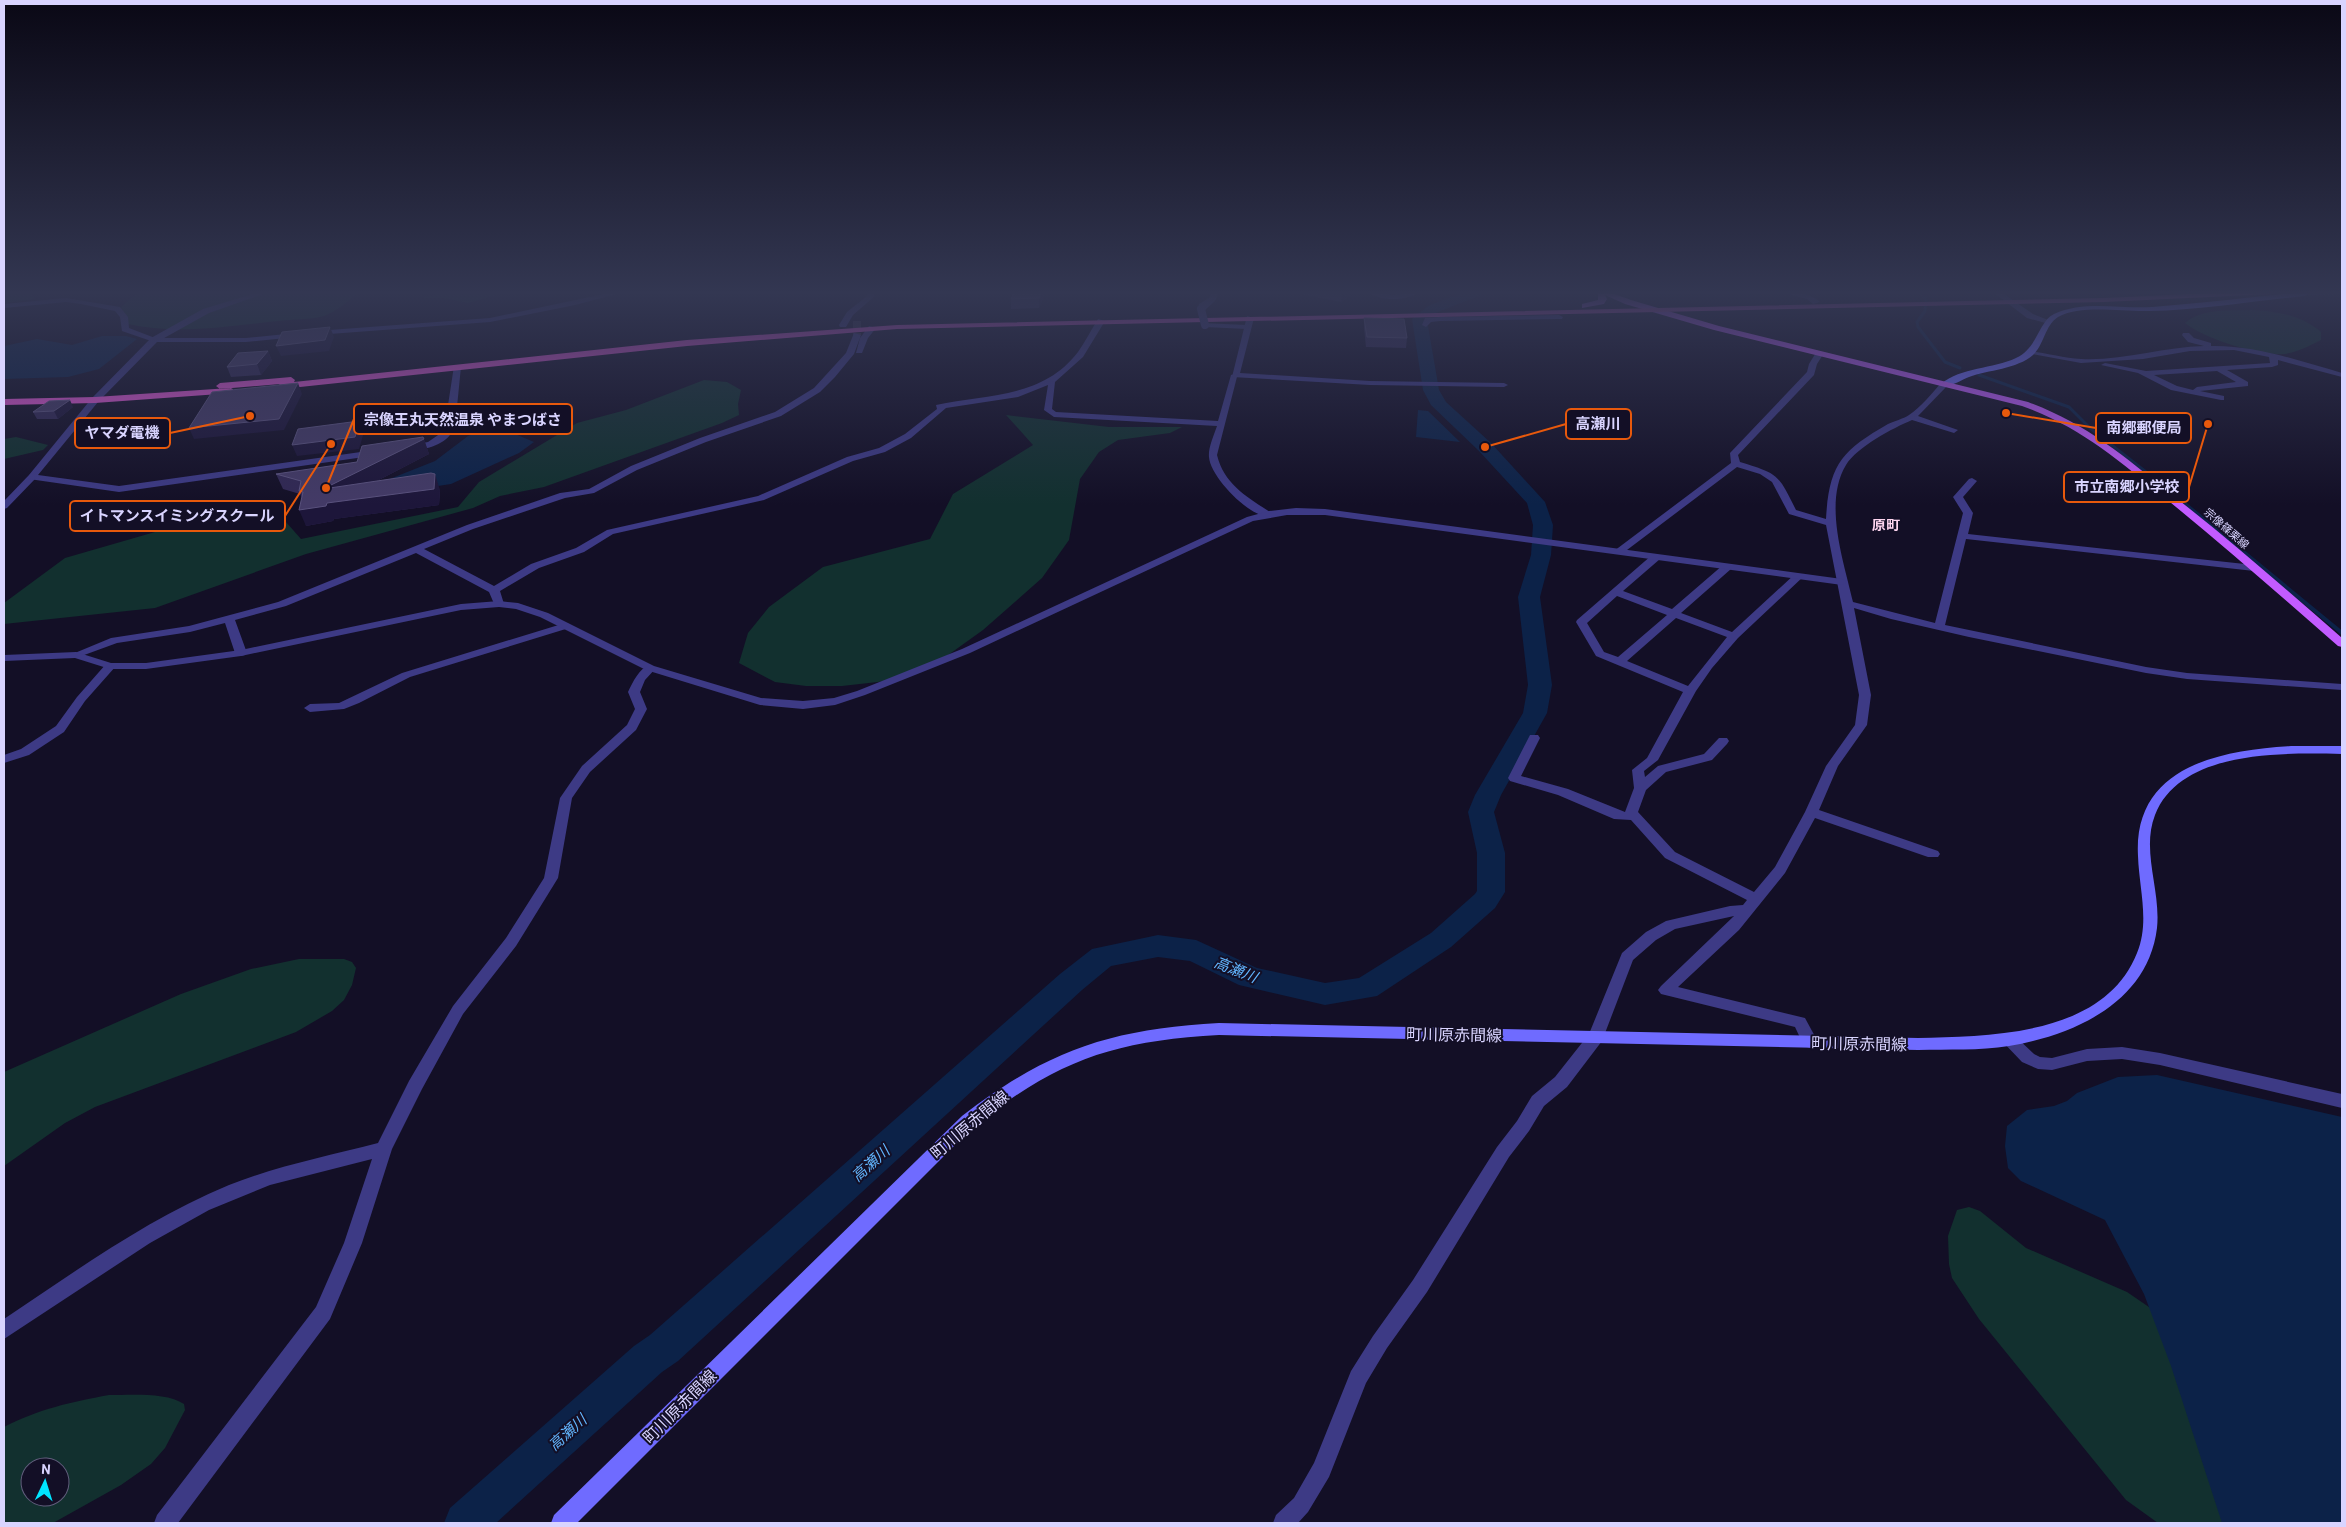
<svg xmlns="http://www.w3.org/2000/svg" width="2346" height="1527" viewBox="0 0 2346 1527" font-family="Barlow,'Noto Sans JP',sans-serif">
	<rect width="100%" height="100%" fill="#130f26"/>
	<path fill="#12302f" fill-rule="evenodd" d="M 4,292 L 30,292 L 35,299 L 4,303 Z
		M 138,292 L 358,292 C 348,302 338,310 324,316 C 310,320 292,319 278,321 C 229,326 177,335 128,324 L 121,307 Z
		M 447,292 L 508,292 L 468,303 L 444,298 L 421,298 Z
		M 2251,310 C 2276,311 2302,315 2321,332 L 2321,340 C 2309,346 2298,352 2285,354 C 2259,356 2205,339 2185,323 C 2202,308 2230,311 2251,310 Z
		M 704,380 L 727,382 L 741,390 L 738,404 L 739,415 L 722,423 L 544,487 L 500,496 L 473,508 L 306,554 L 155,608 L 4,624 L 4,603 L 65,558 L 245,506 L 286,522 L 301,539 L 458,507 L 479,482 L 577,423 L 626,410 Z
		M 1006,415 L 1109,427 L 1182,427 L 1170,433 L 1118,440 L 1099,452 L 1080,479 L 1069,540 L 1042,578 L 983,630 L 937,663 L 904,679 L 842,686 L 806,686 L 775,682 L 739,663 L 748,633 L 769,607 L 823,567 L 930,539 L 953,494 L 1033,445 Z
		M 16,437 L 48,445 L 43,450 L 4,459 L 4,439 Z
		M 299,959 L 344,959 L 352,962 L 356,968 L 352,985 L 344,1000 L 332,1011 L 296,1032 L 95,1107 L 65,1123 L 4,1166 L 4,1072 L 181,994 L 251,969 Z
		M 1969,1207 L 1980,1211 L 2026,1248 L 2127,1292 L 2165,1318 L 2274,1523 L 2158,1523 L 2126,1500 L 1979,1319 L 1952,1278 L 1949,1264 L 1948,1236 L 1957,1210 Z
		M 109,1395 C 130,1395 167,1392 184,1404 L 185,1410 L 165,1448 L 151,1464 L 121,1485 L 53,1523 L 4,1523 L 4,1427 C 39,1409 71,1402 109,1395 ZM 30,1467 L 60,1467 L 60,1497 L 30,1497 Z"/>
	<path fill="#0c2248" d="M 102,336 L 126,336 L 137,339 L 99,369 L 68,377 L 4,379 L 4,346 L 37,339 L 72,345 Z
		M 1418,410 L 1428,411 L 1460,442 L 1416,437 Z
		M 496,426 L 534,442 L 519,453 L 451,484 L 366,497 L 367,488 L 435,461 L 468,436 Z
		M 2157,1075 L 2342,1117 L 2342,1523 L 2222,1523 L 2171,1366 L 2144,1294 L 2105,1220 L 2021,1181 L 2008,1168 L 2005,1146 L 2007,1126 L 2027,1110 L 2054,1106 L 2067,1101 L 2077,1093 L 2118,1077 Z"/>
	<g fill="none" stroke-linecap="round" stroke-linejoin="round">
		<path stroke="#0c2248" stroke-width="3" d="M 1918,292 L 1926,299 L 1925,311 L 1917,322 L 1918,327 L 1945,362 L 1960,368
			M 1979,375 L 2069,407 L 2090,428 L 2165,487"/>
		<path stroke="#0c2248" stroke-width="4" d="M 2163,486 L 2342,633"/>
		<path fill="#0c2248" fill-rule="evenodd" d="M 1464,292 L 1483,292 L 1481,295 L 1438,312 L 1427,320 L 1439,390 L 1446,402 L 1491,443 L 1545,502 L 1553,525 L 1551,555 L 1540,597 L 1552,685 L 1547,713 L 1501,795 L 1494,812 L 1505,853 L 1505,892 L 1495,908 L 1451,947 L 1377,996 L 1325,1005 L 1239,985 L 1190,961 L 1158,957 L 1111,966 L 1082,990 L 678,1361 L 662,1372 L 496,1523 L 444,1523 L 450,1508 L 634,1346 L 650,1335 L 1060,974 L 1092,949 L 1158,935 L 1196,940 L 1257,968 L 1325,983 L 1359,978 L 1431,933 L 1475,894 L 1477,891 L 1477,853 L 1468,812 L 1475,795 L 1523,713 L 1528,685 L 1518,597 L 1531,555 L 1533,525 L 1527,503 L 1479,451 L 1431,405 L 1423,390 L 1412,319 L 1428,306 Z"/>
		<path stroke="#312d47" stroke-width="8" stroke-dasharray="8 4" stroke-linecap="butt" d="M 857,321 L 857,335"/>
		<path fill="#3d3a85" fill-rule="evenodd" d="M 613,292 L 624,292 L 575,305 L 490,322 L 316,335 L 312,333 L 316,331 L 490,318 Z
			M 866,292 L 872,292 L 875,296 L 853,315 L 846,327 L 840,327 L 839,325 L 847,312 L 867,296 Z
			M 1212,292 L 1219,292 L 1215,301 L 1204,311 L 1198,311 L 1199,304 L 1209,298 Z
			M 1369,292 L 1394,295 L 1420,292 C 1406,301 1382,302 1369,292 Z
			M 1781,292 C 1795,291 1810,293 1820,302 L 1813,304 L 1807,299 Z
			M 1993,292 L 2001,292 L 2033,314 L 2053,322 L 2049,324 L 2027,318 Z
			M 2305,292 L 2342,292 L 2342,294 L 2308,295 L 2305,295 Z
			M 66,298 L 120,307 L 128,317 L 129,328 L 155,338 L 246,338 L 296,333 L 300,335 L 296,337 L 246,342 L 154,342 L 122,331 L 120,317 L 115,311 L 81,304 L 66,302 L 4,308 L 4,304 Z
			M 1559,315 L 1563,317 L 1562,319 L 1440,321 L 1431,322 L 1426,327 L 1422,325 L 1425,318 L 1440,317 Z
			M 1098,319 L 1105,321 L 1083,357 L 1055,382 L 1052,409 L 1056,412 L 1218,421 L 1231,375 L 1238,373 L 1217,455 C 1224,484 1247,497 1270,512 L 1270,516 C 1252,520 1210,477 1209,457 C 1208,448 1214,435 1217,426 L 1054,417 L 1044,410 L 1048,385 L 1018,397 L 946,408 L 911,438 L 885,452 L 853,461 L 764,500 L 613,534 L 584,552 L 539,568 L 500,591 L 504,604 L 503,606 L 495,606 L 489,592 L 416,553 L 286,606 L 235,620 L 247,653 L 245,655 L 241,656 L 235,653 L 225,623 L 190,632 L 117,643 L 76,658 L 70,655 L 111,638 L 189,626 L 278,602 L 467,525 L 560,493 L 589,489 L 631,466 L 700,438 L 775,412 L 814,388 L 846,353 L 854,333 L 861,335 L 854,354 L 835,377 L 820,392 L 781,416 L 706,442 L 637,470 L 594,493 L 565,498 L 473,529 L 424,549 L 494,586 L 531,564 L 576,548 L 607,530 L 758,496 L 847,457 L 879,448 L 905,434 L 937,409 L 936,405 C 986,394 1042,399 1078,352 C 1085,342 1091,330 1098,319 Z
			M 1202,323 L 1247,325 L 1251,327 L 1247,329 L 1205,327 L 1201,325 Z
			M 869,326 L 876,328 L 868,338 L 862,353 L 856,353 L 860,338 Z
			M 2183,333 L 2189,333 L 2194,338 L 2211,343 L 2211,346 C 2256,345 2299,361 2342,373 L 2342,377 L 2278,360 L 2278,365 L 2272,367 L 2227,370 L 2248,382 L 2248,386 L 2200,391 L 2224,396 L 2224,400 L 2221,400 L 2171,390 L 2138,373 L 2101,365 L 2105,363 L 2146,371 L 2270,363 L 2269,357 L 2234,350 L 2190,351 L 2143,359 L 2081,363 L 2027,353 L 2031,351 C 2047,353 2064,358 2081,359 C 2122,361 2163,347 2204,346 L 2188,342 L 2182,335 ZM 2217,371 L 2236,382 L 2197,387 L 2193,390 L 2177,386 L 2154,375 Z
			M 1817,351 L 1824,353 L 1817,364 L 1814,375 L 1738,455 L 1740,462 C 1779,474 1778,474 1796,510 L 1826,519 C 1829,465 1841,451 1888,424 C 1894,421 1903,419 1909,415 C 1921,407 1932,393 1942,382 L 1949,384 L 1918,416 L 1958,430 L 1954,433 L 1912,420 C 1893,428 1857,447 1846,465 C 1823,503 1844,562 1853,602 L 1935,623 L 1963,513 L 1953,497 L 1969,479 L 1972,478 L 1977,481 L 1963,497 L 1973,513 L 1968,534 L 2254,565 L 2259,568 L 2254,571 L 1966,539 L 1945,625 L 2146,667 L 2187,673 L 2342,684 L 2342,690 L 2187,679 L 2146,673 L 1969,637 L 1891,619 L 1854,608 L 1871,695 L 1867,725 L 1838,766 L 1819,810 L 1938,851 L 1940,854 L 1938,857 L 1928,857 L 1815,818 L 1785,873 L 1739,930 L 1678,987 L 1805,1018 L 1818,1042 L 1816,1046 L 1810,1048 L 1804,1046 L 1795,1027 L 1661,994 L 1658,990 L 1661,986 L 1734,916 L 1675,929 L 1656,940 L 1633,960 L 1602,1041 L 1567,1087 L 1544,1106 L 1529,1131 L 1509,1157 L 1427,1292 L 1387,1348 L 1366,1383 L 1329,1477 L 1308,1512 L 1298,1523 L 1273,1523 L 1276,1515 L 1294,1498 L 1314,1463 L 1351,1371 L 1373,1336 L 1413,1280 L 1497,1147 L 1517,1121 L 1532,1096 L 1555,1077 L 1589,1034 L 1622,953 L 1646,932 L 1666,921 L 1730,906 L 1743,905 L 1747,900 L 1665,858 L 1631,820 L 1614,819 L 1558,795 L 1510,781 L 1508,778 L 1530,735 L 1538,735 L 1540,738 L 1521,776 L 1568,789 L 1625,812 L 1634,788 L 1632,770 L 1647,758 L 1683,692 L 1596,656 L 1576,622 L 1577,620 L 1652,555 L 1660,555 L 1660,559 L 1623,591 L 1672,609 L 1723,565 L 1731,565 L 1731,569 L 1681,613 L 1732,632 L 1795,574 L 1803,574 L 1804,576 L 1738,638 L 1712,668 L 1696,691 L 1658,760 L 1644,771 L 1645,777 L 1658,766 L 1704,754 L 1719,738 L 1727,738 L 1729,741 L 1727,744 L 1712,760 L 1666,772 L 1646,790 L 1638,812 L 1675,852 L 1754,892 L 1775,867 L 1805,812 L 1826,766 L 1855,725 L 1859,695 L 1826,525 L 1789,514 L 1772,482 L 1760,474 L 1737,467 L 1623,553 L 1615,553 L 1614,551 L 1731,463 L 1730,453 L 1807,372 L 1809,364 ZM 1617,596 L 1667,615 L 1618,657 L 1604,652 L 1587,623 ZM 1676,618 L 1727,637 L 1688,686 L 1627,661 Z
			M 32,474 L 35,475 L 35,479 L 7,508 L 4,509 L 4,501 L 29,475 Z
			M 565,623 L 569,624 L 570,626 L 569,628 L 410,677 L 359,703 L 344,709 L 310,712 L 304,708 L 310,704 L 339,703 L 402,673 Z
			M 110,663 L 116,666 L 85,701 L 64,732 L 29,755 L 4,763 L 4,755 L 21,749 L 56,726 L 77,697 L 106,664 Z
			M 650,665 L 656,668 L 645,680 L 640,692 L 647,709 L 636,730 L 590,772 L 572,798 L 558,878 L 516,946 L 463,1014 L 422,1089 L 392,1149 L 362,1243 L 330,1319 L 178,1523 L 154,1523 L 157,1515 L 316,1307 L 344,1243 L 372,1159 L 270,1185 L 209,1210 L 150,1243 L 4,1339 L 4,1319 C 76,1271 147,1219 229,1185 C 277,1166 328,1156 378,1143 L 409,1081 L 453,1006 L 506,938 L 544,878 L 560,798 L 582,766 L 627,725 L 635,709 L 628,692 C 633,682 639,668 650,665 Z
			M 2009,1034 L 2015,1036 L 2034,1054 L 2040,1057 L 2052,1058 L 2087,1049 L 2122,1047 L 2160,1053 L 2342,1094 L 2342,1108 L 2160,1065 L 2122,1059 L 2087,1061 L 2052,1070 L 2038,1069 L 2022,1062 L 2001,1040 L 2003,1036 Z"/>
		<path fill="#3d3a85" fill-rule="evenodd" d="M 259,292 L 269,292 L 209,313 L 157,342 L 98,402 L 38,475 L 119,486 L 375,450 L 378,451 L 378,455 L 119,492 L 29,479 L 29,475 L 92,398 L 151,338 L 203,309 Z
			M 1247,316 L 1254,318 L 1240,373 L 1370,381 L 1504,383 L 1508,385 L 1504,387 L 1370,385 L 1232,377 Z
			M 454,366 L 461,368 C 459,383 457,419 452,431 C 447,445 420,452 407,450 L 407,446 L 428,442 L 444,431 Z
			M 1296,508 L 1325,509 L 1842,579 L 1847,582 L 1842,585 L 1325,515 L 1287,515 L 1253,521 L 970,653 L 865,695 L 835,705 L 803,709 L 760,705 L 646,670 L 540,617 L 516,609 L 499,607 L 461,610 L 241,656 L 146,669 L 110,669 L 75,658 L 4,661 L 4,655 L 76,652 L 111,663 L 146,663 L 241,650 L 461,604 L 499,601 L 518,603 L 548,613 L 654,666 L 761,698 L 803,701 L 834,698 L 857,691 L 962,649 L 1247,517 L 1269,511 Z"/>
		<path fill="#6f6bff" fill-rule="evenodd" d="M 2303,292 L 2311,292 L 2305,296 C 2253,301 2201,310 2149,311 C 2123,312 2081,304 2058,317 C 2045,325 2044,345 2033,355 C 2017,369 1988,370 1969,377 C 1961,380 1948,389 1941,384 C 1961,367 1993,369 2016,358 C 2038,348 2038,322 2054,314 C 2084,300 2120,309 2152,307 C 2202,303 2253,297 2303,292 Z
			M 2291,746 L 2342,746 L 2342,754 C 2285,753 2181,749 2155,815 C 2141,851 2161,890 2157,928 C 2148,1002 2075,1035 2009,1046 C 1979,1051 1948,1049 1918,1050 L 1219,1035 C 1113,1041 1058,1060 974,1126 L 577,1523 L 551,1523 L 554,1515 L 962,1116 C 1048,1050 1111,1029 1219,1023 L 1918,1038 C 1991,1036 2104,1036 2137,953 C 2150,922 2139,888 2138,856 C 2133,766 2221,750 2291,746 Z"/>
		<path fill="#c25bff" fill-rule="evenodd" d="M 1598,292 L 1609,292 L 1631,300 L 1719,326 L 2028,402 C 2085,423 2124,456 2171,494 C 2230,540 2286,589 2342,638 L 2342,647 L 2338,646 C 2281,596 2224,546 2165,498 C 2118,460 2079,426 2022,406 L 1714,330 L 1625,304 L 1605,295 L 1607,299 L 1604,304 L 1582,308 L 1582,304 L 1598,300 Z"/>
		<path fill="#e055d1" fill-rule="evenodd" d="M 2230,292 L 2276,292 L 2272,294 L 2104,302 L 897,329 L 687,346 L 281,389 L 277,386 L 280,384 L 220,389 L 216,386 L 220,383 L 291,377 L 295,380 L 294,382 L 687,340 L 897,325 L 2104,298 Z
			M 230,388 L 233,389 L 233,393 L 95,403 L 4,405 L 4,399 L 95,397 Z"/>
		<path stroke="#3d3a85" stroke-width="8" d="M 1201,309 L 1205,325"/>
	</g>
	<path fill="#312854" d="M 1014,292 L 1045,292 L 1045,294 L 1039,308 L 1011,309 L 1011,299 Z
		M 1301,292 L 1354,292 L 1354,293 L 1341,302 L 1301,294 Z
		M 1364,318 L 1407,338 L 1406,348 L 1366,347 L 1364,328 Z
		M 268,351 L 272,361 L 261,375 L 231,377 L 227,367 Z
		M 73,407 L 58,419 L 37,419 L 33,412 Z
		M 423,437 L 429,454 L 375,482 L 440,490 L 439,505 L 334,519 L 333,521 L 306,526 L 302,498 L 300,494 L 283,489 L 276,474 L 357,462 Z"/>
	<path fill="#1d163a" d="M 1042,292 L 1045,292 L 1045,294 L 1039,308 L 1039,298 Z
		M 1342,292 L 1354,292 L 1354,293 L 1341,302 Z
		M 330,327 L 334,337 L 329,351 L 281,356 L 276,346 Z
		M 268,351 L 272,361 L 261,375 L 257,364 Z
		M 298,383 L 302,394 L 284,430 L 194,439 L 189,428 Z
		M 70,400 L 73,407 L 58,419 L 54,411 Z
		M 359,421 L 364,432 L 359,449 L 297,456 L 292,445 Z
		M 424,439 L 429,454 L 336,502 L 435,474 L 440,490 L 439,505 L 334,519 L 333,521 L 306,526 L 299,510 L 323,489 Z"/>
	<path fill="#433a66" stroke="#5a527e" d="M 1014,292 L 1042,292 L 1039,298 L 1011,299 Z
		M 1364,318 L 1404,319 L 1407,338 L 1367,337 Z
		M 330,327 L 325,340 L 276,346 L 282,332 Z
		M 268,351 L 257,364 L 227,367 L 238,353 Z
		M 298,383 L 279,419 L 189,428 L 212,392 Z
		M 70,400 L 54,411 L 33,412 L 49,401 Z
		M 359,421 L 355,437 L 292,445 L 298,429 Z
		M 423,437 L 424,439 L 323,489 L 431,473 L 435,474 L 434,489 L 327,503 L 326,506 L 299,510 L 303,492 L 299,491 L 301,481 L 276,474 L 357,462 L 362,446 Z"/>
	<linearGradient id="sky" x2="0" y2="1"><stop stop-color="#0a0815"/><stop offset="0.58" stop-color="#333752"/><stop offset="1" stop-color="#333752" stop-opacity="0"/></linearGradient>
	<rect width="2346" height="505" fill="url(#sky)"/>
	<g text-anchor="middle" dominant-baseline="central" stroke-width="4" stroke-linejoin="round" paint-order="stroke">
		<g font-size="11" fill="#d9d4ff" stroke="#130f26">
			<text transform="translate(2227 528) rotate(41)">宗像篠栗線</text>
		</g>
		<g font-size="14" font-weight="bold" fill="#ffd6f0" stroke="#130f26">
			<text x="1886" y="524">原町</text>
		</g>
		<g font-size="15" font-style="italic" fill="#62b6ff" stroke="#130f26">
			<text transform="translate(1236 969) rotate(22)">高瀬川</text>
			<text transform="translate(870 1163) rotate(-42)">高瀬川</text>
			<text transform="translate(567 1432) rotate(-42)">高瀬川</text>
		</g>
		<g font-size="16" fill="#d9d4ff" stroke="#130f26">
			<text transform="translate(1454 1034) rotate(1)">町川原赤間線</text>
			<text transform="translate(1859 1043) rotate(1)">町川原赤間線</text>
			<text transform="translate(969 1124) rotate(-40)">町川原赤間線</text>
			<text transform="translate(679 1406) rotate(-45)">町川原赤間線</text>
		</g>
	</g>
	<path fill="none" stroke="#e8590c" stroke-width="2" d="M326 488L354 419M1485 447L1566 424M2006 413L2096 428M250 416L170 433M2208 424L2189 487M331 444L285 516"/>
	<g fill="#e8590c" stroke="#130f26" stroke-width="2">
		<circle cx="326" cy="488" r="5"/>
		<circle cx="1485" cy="447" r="5"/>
		<circle cx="2006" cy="413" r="5"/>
		<circle cx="250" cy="416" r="5"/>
		<circle cx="2208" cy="424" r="5"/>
		<circle cx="331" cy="444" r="5"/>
	</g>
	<g fill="#130f26" stroke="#e8590c" stroke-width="2">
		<rect x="354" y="404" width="218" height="30" rx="5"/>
		<rect x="1566" y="409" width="65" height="30" rx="5"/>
		<rect x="2096" y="413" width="95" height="30" rx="5"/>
		<rect x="75" y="418" width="95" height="30" rx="5"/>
		<rect x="2064" y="472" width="125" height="30" rx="5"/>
		<rect x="70" y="501" width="215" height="30" rx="5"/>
	</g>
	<g font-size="15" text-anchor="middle" font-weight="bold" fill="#d9d4ff">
		<text x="463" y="425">宗像王丸天然温泉 やまつばさ</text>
		<text x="1598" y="429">高瀬川</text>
		<text x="2144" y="433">南郷郵便局</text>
		<text x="122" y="438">ヤマダ電機</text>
		<text x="2127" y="492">市立南郷小学校</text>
		<text x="177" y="521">イトマンスイミングスクール</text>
	</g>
	<rect width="2346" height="1527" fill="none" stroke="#d9d4ff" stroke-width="10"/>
	<g transform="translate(45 1482) rotate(4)"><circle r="24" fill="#130f26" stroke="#625e7d"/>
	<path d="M0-4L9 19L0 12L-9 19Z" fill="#00e5ff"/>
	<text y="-8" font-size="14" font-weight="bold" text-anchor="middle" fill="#d9d4ff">N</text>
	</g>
</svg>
